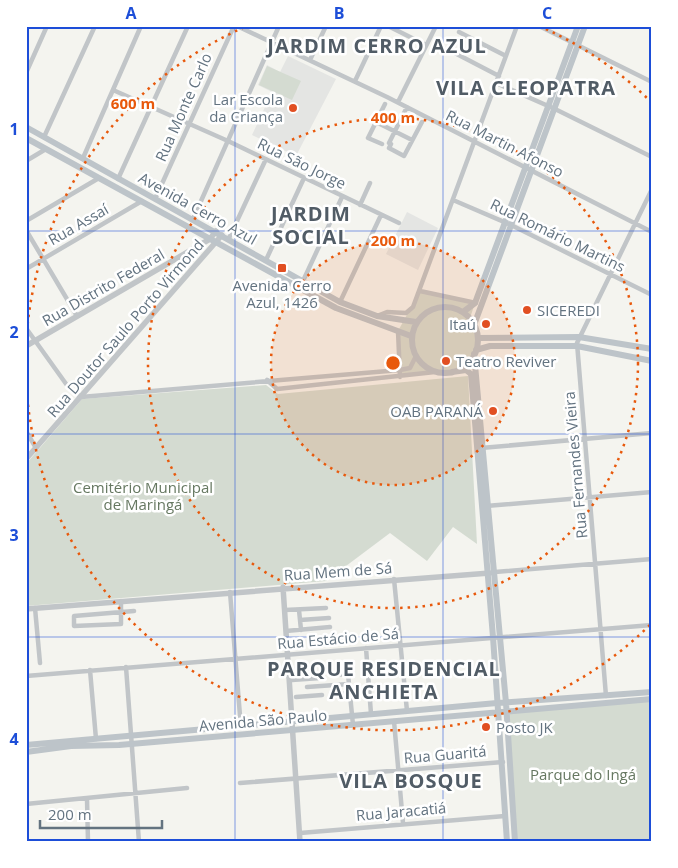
<svg xmlns="http://www.w3.org/2000/svg" width="678" height="868" viewBox="0 0 678 868" font-family="'Open Sans',sans-serif">
	<rect width="100%" height="100%" fill="#f4f4ef"/>
	<path fill="#e4e5e3" d="M 288,56 L 336,79 L 296,156 L 252,135 L 272,92 L 258,85 L 267,65 L 280,72 Z
		M 407,212 L 438,228 L 418,270 L 386,254 Z"/>
	<path fill="#d4dbd1" d="M 267,66 L 301,81 L 292,100 L 259,85 Z
		M 420,291 L 475,303 L 470,318 C 483,337 479,363 454,371 C 447,374 442,372 435,372 C 423,372 411,375 400,377 L 398,331 Z
		M 468,376 L 477,544 L 453,527 L 427,561 L 390,533 L 326,581 L 26,606 L 26,464 L 82,399 L 266,385 L 278,394 Z
		M 652,701 L 652,842 L 515,842 L 508,712 Z"/>
	<g fill="none" stroke-linecap="round" stroke-linejoin="round">
		<path stroke="#c1c5c8" stroke-width="4.5" d="M 237,26 L 387,97 L 652,232
			M 388,26 L 426,45
			M 539,26 L 652,82
			M 459,32 L 506,56
			M 449,50 L 499,76
			M 310,60 L 326,26
			M 26,73 L 47,26
			M 355,81 L 381,26
			M 496,83 L 555,109 L 652,157
			M 113,90 L 228,141 L 399,223
			M 398,102 L 436,26
			M 407,107 L 389,143 L 391,144 L 389,148 L 404,156 L 422,122
			M 376,122 L 412,140
			M 44,137 L 95,26
			M 382,144 L 368,138 L 385,104
			M 83,158 L 141,26
			M 26,161 L 46,149
			M 118,179 L 188,26
			M 155,199 L 234,26
			M 453,200 L 511,225 L 652,295
			M 360,205 L 370,183
			M 193,219 L 279,26
			M 26,221 L 99,178
			M 26,230 L 77,316
			M 229,238 L 266,159
			M 266,260 L 304,178
			M 26,269 L 142,201
			M 303,281 L 342,197
			M 420,291 L 476,303
			M 340,302 L 381,215
			M 377,316 L 387,312 L 406,313 L 413,307 L 517,26
			M 26,328 L 69,388 L 81,397 L 400,370 L 410,368 L 416,356
			M 398,331 L 400,377
			M 267,380 L 277,389 L 435,372
			M 26,431 L 36,448
			M 481,448 L 652,433
			M 486,506 L 652,492
			M 495,572 L 652,559
			M 394,579 L 407,711
			M 230,592 L 241,728
			M 121,601 L 121,624 L 74,626 L 74,616 L 134,611
			M 35,608 L 40,663
			M 285,610 L 326,608
			M 299,610 L 301,630
			M 300,620 L 329,618
			M 286,631 L 330,627
			M 366,648 L 371,714
			M 126,667 L 139,842
			M 90,670 L 96,739
			M 335,675 L 348,674 L 353,725
			M 26,676 L 652,625
			M 292,680 L 320,678
			M 307,687 L 349,684
			M 337,694 L 350,693
			M 606,696 L 577,343 L 652,189
			M 296,697 L 322,695
			M 394,721 L 403,823
			M 240,783 L 503,762
			M 87,799 L 88,842
			M 26,804 L 187,788
			M 300,833 L 505,816"/>
		<path stroke="#c1c5c8" stroke-width="5.5" d="M 26,346 L 210,239 L 216,231
			M 26,459 L 222,235
			M 283,587 L 300,842
			M 26,609 L 490,573"/>
		<path stroke="#bdc4c9" stroke-width="6" d="M 26,127 L 340,302 L 377,316 L 416,322
			M 26,138 L 336,308 L 411,336
			M412 340a33 33 0 1 1 66 0a33 33 0 1 1-66 0Z
			M 463,312 L 475,303 L 578,26
			M 474,325 L 585,26
			M 478,338 L 579,337 L 652,349
			M 476,350 L 490,346 L 577,346 L 652,361
			M 474,354 L 506,703 L 515,842
			M 452,372 L 466,370 L 471,374 L 493,637 L 507,842
			M 26,745 L 497,703 L 652,692
			M 26,752 L 71,746 L 119,745 L 652,699"/>
	</g>
	<path fill="none" stroke="#1d4ed8" stroke-width="1" stroke-opacity="0.55" d="M 235,26 L 235,842M 443,26 L 443,842M 26,231 L 652,231M 26,434 L 652,434M 26,637 L 652,637"/>
	<circle cx="393" cy="363" r="122" fill="#e8590c" fill-opacity=".12"/>
	<g fill="none" stroke="#e8590c" stroke-width="2.5" stroke-dasharray="2.5 5">
		<circle cx="393" cy="363" r="122"/>
		<circle cx="393" cy="363" r="245"/>
		<path d="M650 625A367 367 0 0 1 26 379M26 347A367 367 0 0 1 247 26M539 26A367 367 0 0 1 650 101"/>
	</g>
	<g fill="#e14f22" stroke="#fff" stroke-width="2">
		<circle cx="293" cy="108" r="5"/>
		<rect x="277" y="263" width="10" height="10" rx="2.5"/>
		<circle cx="527" cy="310" r="5"/>
		<circle cx="486" cy="324" r="5"/>
		<circle cx="446" cy="361" r="5"/>
		<circle cx="493" cy="411" r="5"/>
		<circle cx="486" cy="727" r="5"/>
	</g>
	<g text-anchor="middle" dominant-baseline="central" stroke-width="5" stroke-linejoin="round" paint-order="stroke">
		<g font-size="15" fill="#637380" stroke="#fff" text-anchor="end">
			<text x="283" y="99">Lar Escola<tspan x="283" dy="17">da Criança</tspan></text>
			<text x="282" y="285" text-anchor="middle">Avenida Cerro<tspan x="282" dy="17">Azul, 1426</tspan></text>
			<text x="537" y="310" text-anchor="start">SICEREDI</text>
			<text x="476" y="324">Itaú</text>
			<text x="456" y="361" text-anchor="start">Teatro Reviver</text>
			<text x="483" y="411">OAB PARANÁ</text>
			<text x="496" y="727" text-anchor="start">Posto JK</text>
		</g>
		<g font-size="15" fill="#637380" stroke="#fff">
			<text transform="translate(183 107) rotate(-66)">Rua Monte Carlo</text>
			<text transform="translate(505 143) rotate(27)">Rua Martin Afonso</text>
			<text transform="translate(302 163) rotate(26)">Rua São Jorge</text>
			<text transform="translate(198 208) rotate(29)">Avenida Cerro Azul</text>
			<text transform="translate(78 224) rotate(-30)">Rua Assaí</text>
			<text transform="translate(558 235) rotate(26)">Rua Romário Martins</text>
			<text transform="translate(103 287) rotate(-30)">Rua Distrito Federal</text>
			<text transform="translate(125 328) rotate(-49)">Rua Doutor Saulo Porto Virmond</text>
			<text transform="translate(575 465) rotate(-95)">Rua Fernandes Vieira</text>
			<text transform="translate(338 571) rotate(-4)">Rua Mem de Sá</text>
			<text transform="translate(338 638) rotate(-5)">Rua Estácio de Sá</text>
			<text transform="translate(263 720) rotate(-5)">Avenida São Paulo</text>
			<text transform="translate(445 754) rotate(-5)">Rua Guaritá</text>
			<text transform="translate(401 811) rotate(-5)">Rua Jaracatiá</text>
		</g>
		<g font-size="15" fill="#667861" stroke="#fff">
			<text x="143" y="487">Cemitério Municipal<tspan x="143" dy="17">de Maringá</tspan></text>
			<text x="583" y="774">Parque do Ingá</text>
		</g>
		<g font-size="20" font-weight="bold" letter-spacing="1" fill="#515c66" stroke="#fff">
			<text x="377" y="45">JARDIM CERRO AZUL</text>
			<text x="526" y="87">VILA CLEOPATRA</text>
			<text x="311" y="213">JARDIM<tspan x="311" dy="23">SOCIAL</tspan></text>
			<text x="384" y="668">PARQUE RESIDENCIAL<tspan x="384" dy="23">ANCHIETA</tspan></text>
			<text x="411" y="780">VILA BOSQUE</text>
		</g>
	</g>
	<circle cx="393" cy="363" r="8" fill="#e8590c" stroke="#fff" stroke-width="2.5"/>
	<g font-size="15" text-anchor="middle" font-weight="bold" fill="#e8590c" stroke="#fff" stroke-width="5" stroke-linejoin="round" paint-order="stroke">
		<text x="133" y="109">600 m</text>
		<text x="393" y="123">400 m</text>
		<text x="393" y="246">200 m</text>
	</g>
	<rect width="678" height="868" fill="none" stroke="#ffffff" stroke-width="55"/>
	<path d="M40 820v8h122v-8" fill="none" stroke="#637380" stroke-width="2.5"/>
	<text x="48" y="820" font-size="15" fill="#637380" stroke="#ffffff" stroke-width="4" paint-order="stroke">200 m</text>
	<rect x="28" y="28" width="622" height="812" fill="none" stroke="#1d4ed8" stroke-width="2"/>
	<g font-size="16" text-anchor="middle" font-weight="bold" fill="#1d4ed8">
		<text x="131" y="19">A</text>
		<text x="339" y="19">B</text>
		<text x="547" y="19">C</text>
		<text x="14" y="135">1</text>
		<text x="14" y="338">2</text>
		<text x="14" y="541">3</text>
		<text x="14" y="745">4</text>
	</g>
</svg>
